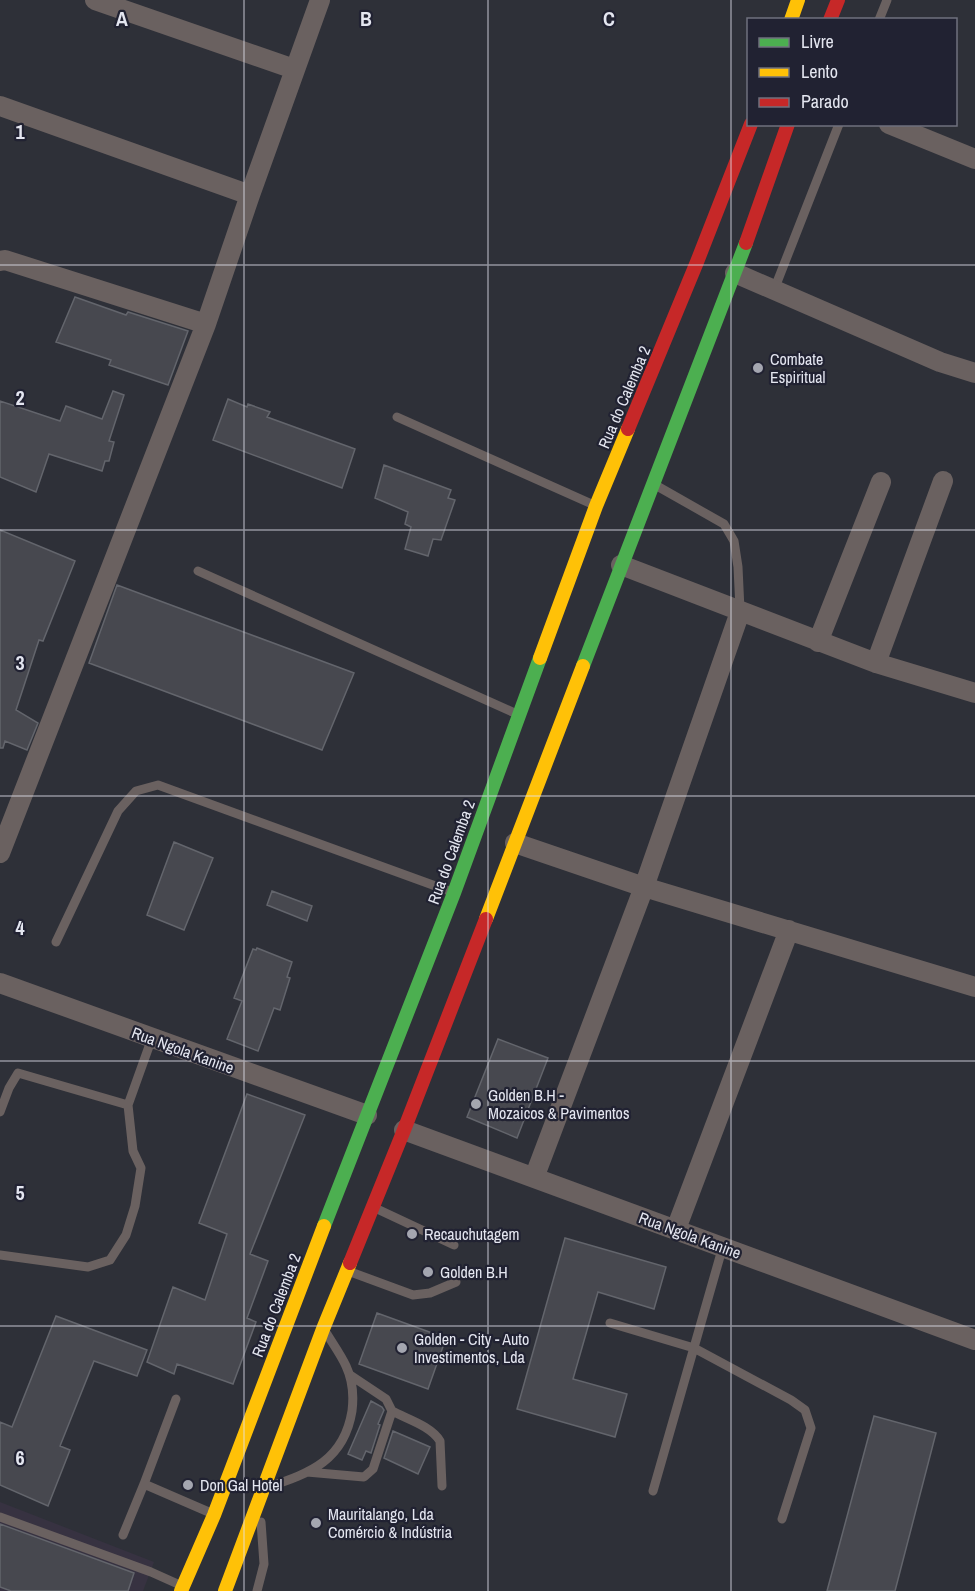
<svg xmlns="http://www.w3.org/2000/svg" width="975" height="1591" viewBox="0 0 975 1591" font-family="'Archivo Narrow',sans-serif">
	<rect width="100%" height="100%" fill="#2e3038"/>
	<path fill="#373241" d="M 0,1502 L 154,1562 L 143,1591 L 0,1591 Z"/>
	<path fill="#47484f" stroke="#63656c" stroke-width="1.5" d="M 75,297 L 126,315 L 128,312 L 188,331 L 168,385 L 109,365 L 111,360 L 56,342 Z
		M 113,391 L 124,395 L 109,441 L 114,442 L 109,461 L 105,461 L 102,471 L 49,454 L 36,492 L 0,477 L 0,401 L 60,421 L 66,406 L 102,419 Z
		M 228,399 L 247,407 L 248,404 L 270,412 L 267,417 L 355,449 L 342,488 L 213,440 Z
		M 384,465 L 451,490 L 448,498 L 455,500 L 441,540 L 433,539 L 428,556 L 405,549 L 411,527 L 405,524 L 408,512 L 375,498 Z
		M 0,530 L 75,561 L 43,641 L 39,640 L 16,710 L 38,723 L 27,750 L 5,741 L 3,748 L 0,748 Z
		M 117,585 L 354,673 L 322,750 L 89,663 Z
		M 174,842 L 213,858 L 184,930 L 147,915 Z
		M 272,891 L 312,906 L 307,921 L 267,905 Z
		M 257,948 L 292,962 L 287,977 L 290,978 L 280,1010 L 274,1008 L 258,1051 L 227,1039 L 242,1001 L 234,998 L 253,949 L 256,950 Z
		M 498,1039 L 548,1058 L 517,1138 L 467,1117 Z
		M 247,1094 L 305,1115 L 250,1254 L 268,1261 L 247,1318 L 256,1322 L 233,1384 L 177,1364 L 174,1374 L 147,1362 L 173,1287 L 205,1300 L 227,1234 L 199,1223 Z
		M 565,1238 L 666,1267 L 654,1309 L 598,1292 L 573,1379 L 627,1394 L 615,1437 L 517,1409 Z
		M 377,1313 L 446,1338 L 428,1389 L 359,1364 Z
		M 56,1316 L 147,1350 L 137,1376 L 94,1361 L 60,1446 L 70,1450 L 48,1506 L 0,1485 L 0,1422 L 12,1427 Z
		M 371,1401 L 382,1407 L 384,1410 L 378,1424 L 380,1425 L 371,1453 L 366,1451 L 362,1460 L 348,1454 Z
		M 874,1416 L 936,1433 L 895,1591 L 827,1591 Z
		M 393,1431 L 430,1447 L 418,1474 L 384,1458 Z
		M 0,1524 L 134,1573 L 128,1591 L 11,1591 L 0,1587 Z"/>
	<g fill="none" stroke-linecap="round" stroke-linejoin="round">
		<path stroke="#6a6160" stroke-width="9" d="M 879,20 L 887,0
			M 774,290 L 839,124
			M 397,417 L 594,505
			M 657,486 L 724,524 L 734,541 L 738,567 L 740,610
			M 198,571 L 517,714
			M 56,942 L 118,811 L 136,791 L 158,785 L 452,892
			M 0,1112 L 9,1088 L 18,1073 L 128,1105
			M 375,1208 L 454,1245
			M 0,1255 L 88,1267 L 110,1260 L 126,1235 L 135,1206 L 141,1168 L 133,1151 L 128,1105 L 152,1038
			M 348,1271 L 413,1295 L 430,1293 L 456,1282
			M 610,1323 L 694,1348 L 791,1400 L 805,1410 L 811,1428 L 782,1519
			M 392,1411 C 407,1419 431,1426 440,1441 L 442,1486
			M 307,1472 L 364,1477 L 373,1469 L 392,1411 L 386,1399 L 350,1375
			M 144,1484 L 211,1513
			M 268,1487 C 311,1473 344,1460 352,1411 C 354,1395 353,1381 346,1366 C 341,1355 333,1344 327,1334
			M 653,1491 L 723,1246
			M 0,1517 L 151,1572 L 180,1585
			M 123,1535 L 144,1484 L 176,1399
			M 257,1591 L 264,1564 L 261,1522"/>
		<path stroke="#6a6160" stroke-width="20" d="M 95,0 L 294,69
			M 0,106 L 250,195
			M 889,124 L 975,159
			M 0,261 L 5,260 L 206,324
			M 735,273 L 940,362 L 975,373
			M 621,565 L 876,663 L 975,693
			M 818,642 L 881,482
			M 876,663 L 943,481
			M 515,843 L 644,887 L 975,987
			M 0,853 L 206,324 L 250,195 L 320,0
			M 0,983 L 367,1115
			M 404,1130 L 975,1340
			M 534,1178 L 644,887 L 740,612
			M 676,1229 L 789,930"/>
		<path stroke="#4caf50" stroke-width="14" d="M 583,666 L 746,243
			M 324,1226 L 454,893 L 540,658"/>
		<path stroke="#ffc107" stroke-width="14" d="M 791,20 L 798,0
			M 540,658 L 596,506 L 628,429
			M 486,919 L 583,666
			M 181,1591 L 214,1515 L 324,1226
			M 225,1591 L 323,1329 L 350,1263"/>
		<path stroke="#c62828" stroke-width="14" d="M 830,20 L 838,0
			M 746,243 L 788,124
			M 628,429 L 697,262 L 751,124
			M 350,1263 L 404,1130 L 486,919"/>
	</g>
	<path fill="none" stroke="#e4e6f0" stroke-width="1.5" stroke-opacity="0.55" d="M 244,0 L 244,1591M 488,0 L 488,1591M 731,0 L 731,1591M 0,265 L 975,265M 0,530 L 975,530M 0,796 L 975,796M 0,1061 L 975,1061M 0,1326 L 975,1326"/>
	<g fill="#a4a6b0" stroke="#212232" stroke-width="2">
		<circle cx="758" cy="368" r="6"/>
		<circle cx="476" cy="1104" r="6"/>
		<circle cx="412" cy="1234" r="6"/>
		<circle cx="428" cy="1272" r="6"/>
		<circle cx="402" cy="1348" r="6"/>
		<circle cx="188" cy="1485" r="6"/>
		<circle cx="316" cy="1523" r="6"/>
	</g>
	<g text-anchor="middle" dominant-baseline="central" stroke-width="4.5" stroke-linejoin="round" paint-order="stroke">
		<g font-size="16" fill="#e4e6f0" stroke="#212232" text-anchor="start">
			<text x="770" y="359">Combate<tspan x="770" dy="18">Espiritual</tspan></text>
			<text x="488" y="1095">Golden B.H -<tspan x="488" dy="18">Mozaicos &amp; Pavimentos</tspan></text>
			<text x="424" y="1234">Recauchutagem</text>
			<text x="440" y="1272">Golden B.H</text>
			<text x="414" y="1339">Golden - City - Auto<tspan x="414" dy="18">Investimentos, Lda</tspan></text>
			<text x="200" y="1485">Don Gal Hotel</text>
			<text x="328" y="1514">Mauritalango, Lda<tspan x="328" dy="18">Comércio &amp; Indústria</tspan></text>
		</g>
		<g font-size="16" fill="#e4e6f0" stroke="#212232">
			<text transform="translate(624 397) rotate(-67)">Rua do Calemba 2</text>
			<text transform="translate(451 852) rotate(-70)">Rua do Calemba 2</text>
			<text transform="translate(183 1050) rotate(20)">Rua Ngola Kanine</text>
			<text transform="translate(690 1235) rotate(20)">Rua Ngola Kanine</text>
			<text transform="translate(276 1305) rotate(-69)">Rua do Calemba 2</text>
		</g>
	</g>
	<g font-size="20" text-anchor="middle" font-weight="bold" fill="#e4e6f0" stroke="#212232" stroke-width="4.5" stroke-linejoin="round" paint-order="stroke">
		<text x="122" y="26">A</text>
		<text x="366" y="26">B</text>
		<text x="609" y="26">C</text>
		<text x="20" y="139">1</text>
		<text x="20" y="405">2</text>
		<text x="20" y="670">3</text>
		<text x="20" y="935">4</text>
		<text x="20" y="1200">5</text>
		<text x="20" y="1465">6</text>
	</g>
	<rect x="747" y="18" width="210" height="108" fill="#212232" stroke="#6f707e" stroke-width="1.5"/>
	<rect x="759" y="38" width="30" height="9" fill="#4caf50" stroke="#6f707e" stroke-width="1.5"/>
	<text x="801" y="48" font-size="18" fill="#e4e6f0">Livre</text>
	<rect x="759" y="68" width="30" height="9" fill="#ffc107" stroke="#6f707e" stroke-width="1.5"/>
	<text x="801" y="78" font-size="18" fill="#e4e6f0">Lento</text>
	<rect x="759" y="98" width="30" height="9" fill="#c62828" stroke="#6f707e" stroke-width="1.5"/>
	<text x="801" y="108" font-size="18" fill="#e4e6f0">Parado</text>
</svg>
